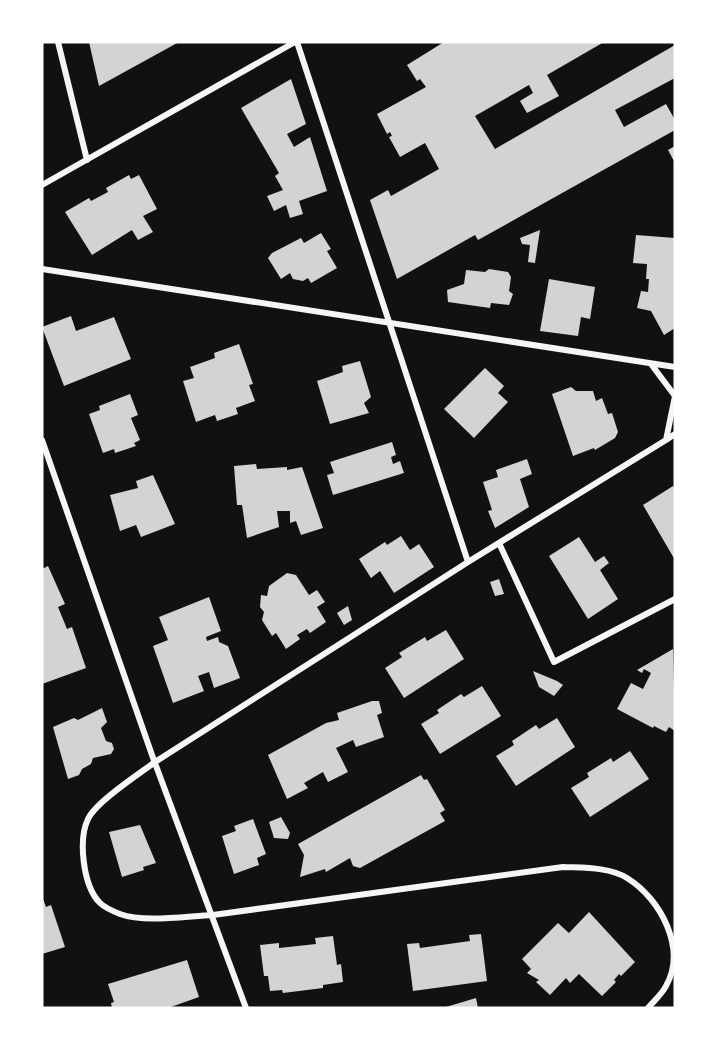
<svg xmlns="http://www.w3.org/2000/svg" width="717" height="1050" viewBox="0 0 717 1050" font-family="'Open Sans',sans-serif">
	<rect width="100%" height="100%" fill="#111"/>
	<path fill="#d3d3d3" d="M 89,42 L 179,42 L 99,86 Z
		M 444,42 L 604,42 L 547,75 L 559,96 L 527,113 L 520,101 L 533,93 L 529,85 L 475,116 L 495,149 L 675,45 L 675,78 L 615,110 L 624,127 L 666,104 L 675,120 L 675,130 L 478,240 L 475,235 L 397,279 L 370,200 L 388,190 L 391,196 L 439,169 L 425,143 L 400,157 L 389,137 L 392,136 L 390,132 L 387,134 L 377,114 L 426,87 L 420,79 L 417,81 L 407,65 Z
		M 291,79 L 306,124 L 287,134 L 294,147 L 310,137 L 327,191 L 299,201 L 303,214 L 290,218 L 286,205 L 274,211 L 267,196 L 283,190 L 275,176 L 279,173 L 241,108 Z
		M 675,146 L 675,163 L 668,150 Z
		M 129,175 L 131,179 L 139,175 L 157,209 L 143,216 L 153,232 L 138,240 L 132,230 L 92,255 L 65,212 L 89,198 L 91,201 L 108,192 L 106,188 Z
		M 540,230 L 535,263 L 528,262 L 530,245 L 522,244 L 520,238 Z
		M 321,233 L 331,249 L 327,251 L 337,268 L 311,283 L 308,278 L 303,281 L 293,279 L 290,273 L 281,279 L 268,258 L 272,253 L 301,238 L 304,243 Z
		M 636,235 L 675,238 L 675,328 L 664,335 L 651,311 L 637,308 L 641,291 L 648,292 L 649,279 L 646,279 L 647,264 L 633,263 Z
		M 489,269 L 508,272 L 511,277 L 509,291 L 513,294 L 509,305 L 491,303 L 490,308 L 448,302 L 447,290 L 464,284 L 466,270 L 485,272 Z
		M 549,279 L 595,287 L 590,319 L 581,317 L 578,336 L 540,331 Z
		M 71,316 L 76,331 L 114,317 L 131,359 L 64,386 L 42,327 Z
		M 239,344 L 253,384 L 249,385 L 255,401 L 236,408 L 238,414 L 217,421 L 215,415 L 196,422 L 183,381 L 194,378 L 190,367 L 215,358 L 214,353 Z
		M 360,361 L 371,397 L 364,403 L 369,413 L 330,424 L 317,381 L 343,372 L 342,366 Z
		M 485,368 L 504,386 L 498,393 L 508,402 L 474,438 L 444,409 Z
		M 571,387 L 576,391 L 593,391 L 596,401 L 602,398 L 608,414 L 612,413 L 618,432 L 615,438 L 595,450 L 594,448 L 573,456 L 552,394 Z
		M 130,394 L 138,415 L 131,418 L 140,440 L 134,443 L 136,446 L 115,453 L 114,449 L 103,453 L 89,414 L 100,410 L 99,406 Z
		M 392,442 L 396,455 L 391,457 L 393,464 L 400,461 L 404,473 L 333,495 L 327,475 L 334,473 L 330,462 Z
		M 527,459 L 532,474 L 520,479 L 529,507 L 495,528 L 488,511 L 492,510 L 483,482 L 498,477 L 496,470 Z
		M 256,464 L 257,469 L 287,467 L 287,470 L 302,467 L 323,528 L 301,535 L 296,521 L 290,523 L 290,511 L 277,511 L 279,527 L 247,538 L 242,505 L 237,505 L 234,466 Z
		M 153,475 L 175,524 L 141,537 L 136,525 L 120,531 L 110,495 L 138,488 L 136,481 Z
		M 673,486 L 675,489 L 675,560 L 643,505 Z
		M 401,536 L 410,550 L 419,544 L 434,567 L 394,593 L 380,571 L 371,578 L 359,559 L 385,542 L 387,545 Z
		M 579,537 L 595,562 L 604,556 L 609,563 L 600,570 L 618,599 L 588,619 L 549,556 Z
		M 48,566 L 65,604 L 58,607 L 67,629 L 72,627 L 86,668 L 42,684 L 42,569 Z
		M 287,573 L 296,575 L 309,595 L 317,590 L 325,602 L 317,607 L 326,622 L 310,633 L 307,629 L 297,635 L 300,639 L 286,649 L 276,633 L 272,636 L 262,620 L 264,612 L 260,607 L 261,595 L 267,596 L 269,586 Z
		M 499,579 L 504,594 L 495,596 L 490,582 Z
		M 209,597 L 221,631 L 206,637 L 207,641 L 218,637 L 219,642 L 228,646 L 240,678 L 214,688 L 209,672 L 198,676 L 204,691 L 173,703 L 153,646 L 168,640 L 159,617 Z
		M 348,606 L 352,620 L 344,625 L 337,613 Z
		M 446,630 L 464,659 L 404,698 L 385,668 L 402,657 L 399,653 L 425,637 L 427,641 Z
		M 673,649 L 675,731 L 669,727 L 666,732 L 654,726 L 653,728 L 617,709 L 631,683 L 643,689 L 651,673 L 644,669 L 642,673 L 637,670 Z
		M 533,671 L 557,681 L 563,685 L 554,696 L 539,687 Z
		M 482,686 L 501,716 L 440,754 L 421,724 L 439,713 L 437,710 L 461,694 L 464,697 Z
		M 372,701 L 379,701 L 382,713 L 377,715 L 384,737 L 356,747 L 353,740 L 336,748 L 348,772 L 328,782 L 323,772 L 304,783 L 308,788 L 287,799 L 268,755 L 326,723 L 339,720 L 337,713 Z
		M 102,708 L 107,722 L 101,728 L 106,741 L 112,743 L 114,749 L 111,754 L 93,758 L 91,764 L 82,769 L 79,775 L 68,779 L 53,727 L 74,718 L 78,720 Z
		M 557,718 L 575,747 L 516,786 L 496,756 L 514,745 L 512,741 L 536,725 L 539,729 Z
		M 630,751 L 649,779 L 590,817 L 571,788 L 589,777 L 587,773 L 611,758 L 613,762 Z
		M 421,775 L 424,780 L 427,779 L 445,810 L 440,813 L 445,821 L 360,868 L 353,866 L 350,858 L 326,872 L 325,869 L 300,877 L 304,855 L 298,844 Z
		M 281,817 L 290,833 L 288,839 L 274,838 L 269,822 Z
		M 253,819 L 266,854 L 257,858 L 259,865 L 234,874 L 222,836 L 236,831 L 234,826 Z
		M 140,825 L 156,863 L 143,867 L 144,870 L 122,877 L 109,832 Z
		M 42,896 L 46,907 L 51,905 L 65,947 L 42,954 Z
		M 589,912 L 635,962 L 621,976 L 619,974 L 614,980 L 616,982 L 602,996 L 579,974 L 570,983 L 566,978 L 550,995 L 536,982 L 539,980 L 527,973 L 531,969 L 522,959 L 558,923 L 569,933 Z
		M 481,934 L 487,981 L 413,991 L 407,944 L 419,943 L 420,948 L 470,941 L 469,935 Z
		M 333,936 L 337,965 L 341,964 L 343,982 L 323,985 L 323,988 L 283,993 L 282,990 L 270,991 L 268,976 L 264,976 L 260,945 L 279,943 L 279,948 L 316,944 L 315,938 Z
		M 187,960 L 199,997 L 168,1008 L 112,1008 L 111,1003 L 114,1002 L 108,984 Z
		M 476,998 L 478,1008 L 446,1008 L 446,1007 Z"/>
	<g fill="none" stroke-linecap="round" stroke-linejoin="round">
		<path stroke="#f5f5f5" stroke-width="6" d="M 58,42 L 87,160
			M 297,42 L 468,562
			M 42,185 L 295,42
			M 42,269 L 675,367
			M 42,440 L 152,755 L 246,1008
			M 666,440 L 675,434
			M 499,543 L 554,662 L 675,599
			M 648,1008 C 654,1001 662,994 666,986 C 687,949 661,899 627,878 C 609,867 584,868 563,867 L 213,915 C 187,916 144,923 120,914 C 115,912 104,907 100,903 C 83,886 78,840 88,819 C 96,802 139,774 155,762 L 468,562 L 666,440 L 675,396 L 651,364"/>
	</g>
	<rect width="717" height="1050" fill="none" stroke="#ffffff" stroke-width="87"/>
</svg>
